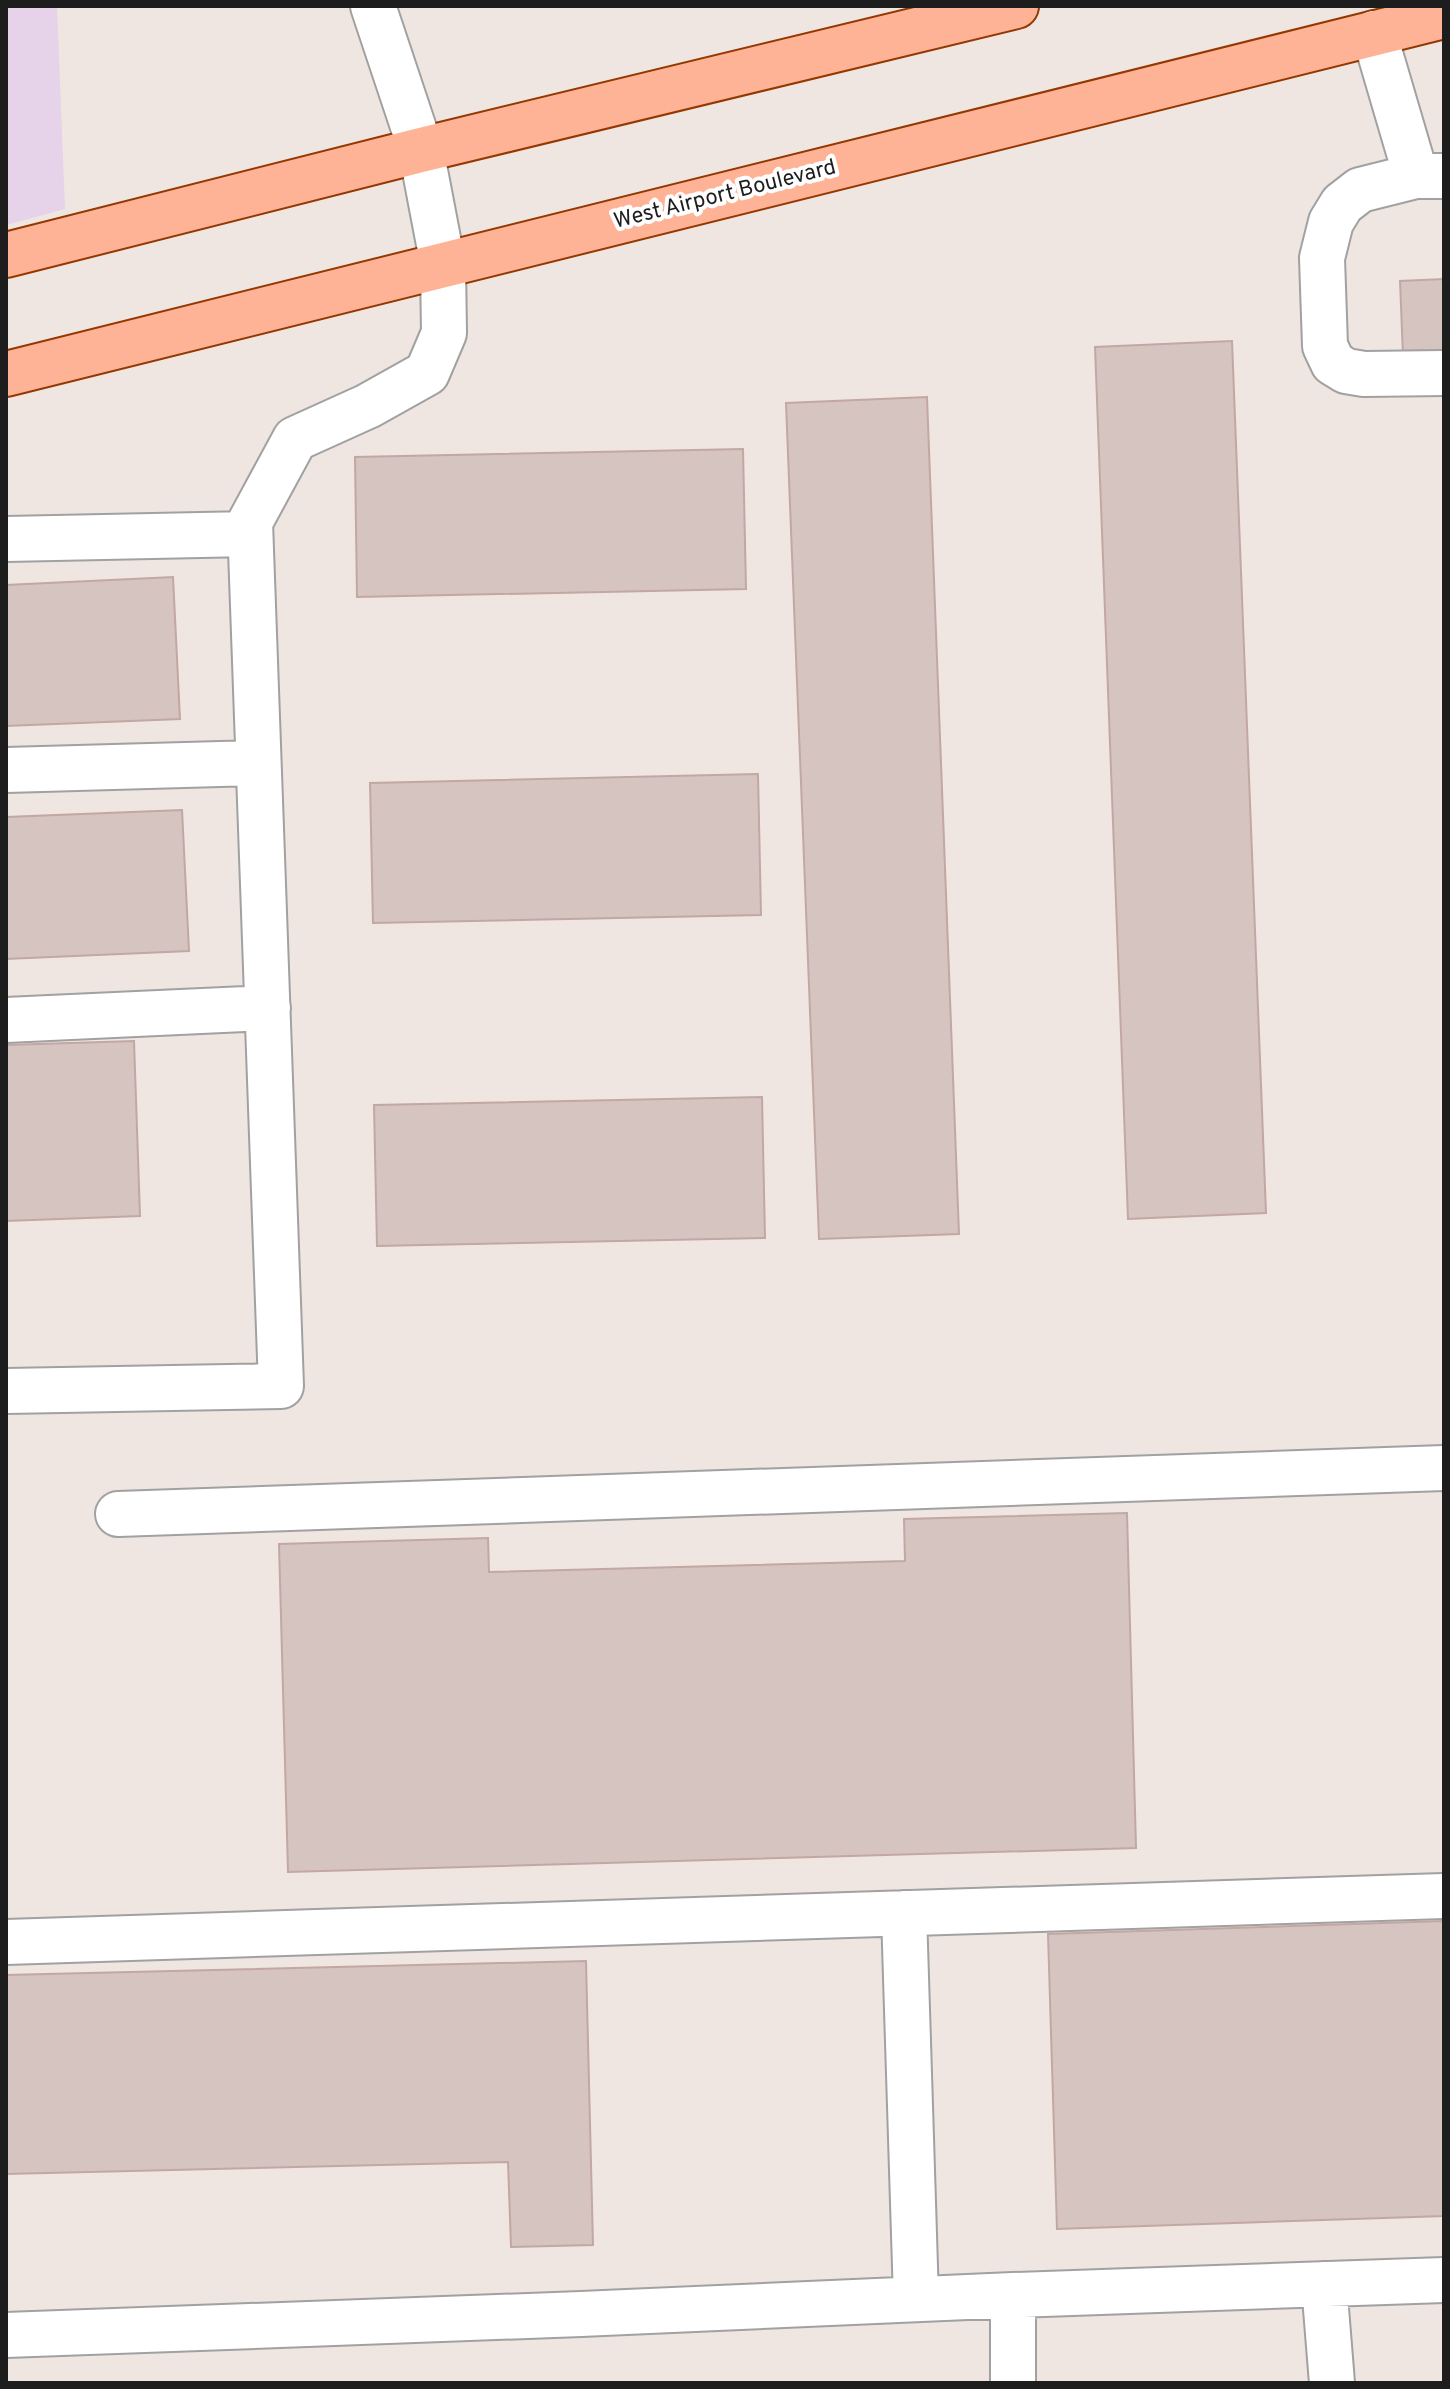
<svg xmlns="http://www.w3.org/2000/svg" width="1450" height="2389" viewBox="0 0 1450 2389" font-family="Overpass,sans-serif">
	<rect width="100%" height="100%" fill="#efe6e1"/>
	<path fill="#e6d2e9" d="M 6,6 L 57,6 L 65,209 L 6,225 Z"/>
	<path fill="#d6c4c1" stroke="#c2a7a2" stroke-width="2" d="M 1444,279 L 1444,354 L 1403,356 L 1400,281 Z
		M 1232,341 L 1266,1213 L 1128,1219 L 1095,347 Z
		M 927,397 L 959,1234 L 819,1239 L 786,403 Z
		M 743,449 L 746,589 L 357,597 L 355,457 Z
		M 173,577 L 180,719 L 6,726 L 6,585 Z
		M 758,774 L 761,915 L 373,923 L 370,783 Z
		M 182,810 L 189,951 L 6,959 L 6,817 Z
		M 134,1041 L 140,1216 L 6,1221 L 6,1045 Z
		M 762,1097 L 765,1238 L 377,1246 L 374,1105 Z
		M 1127,1513 L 1136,1848 L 288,1872 L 279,1544 L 488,1538 L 489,1572 L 905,1561 L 904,1519 Z
		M 1444,1921 L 1444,2216 L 1057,2229 L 1048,1934 Z
		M 586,1961 L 593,2245 L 511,2247 L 508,2162 L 6,2174 L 6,1975 Z"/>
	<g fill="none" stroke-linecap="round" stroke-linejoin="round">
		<g stroke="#a1a1a1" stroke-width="48">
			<path id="minor" d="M 1374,33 L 1416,176 L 1444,176
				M 1416,176 L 1360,190 L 1342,204 L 1331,222 L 1322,258 L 1325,346 L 1333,363 L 1346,371 L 1364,374 L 1444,373
				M 6,539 L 250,534
				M 6,770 L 258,763
				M 6,1020 L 268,1008
				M 6,1391 L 281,1386 L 250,522 L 295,439 L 368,406 L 427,373 L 444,333 L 443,265 L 421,150 L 373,6
				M 118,1514 L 1444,1468
				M 904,1913 L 916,2299
				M 6,1942 L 1444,1896
				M 1324,2284 L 1332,2383
				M 6,2335 L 581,2314 L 1013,2295
				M 1013,2383 L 1013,2295 L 1444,2280"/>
		</g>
		<g stroke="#953800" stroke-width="48">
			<path id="major" d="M 6,255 L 421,150 L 1016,6
				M 6,374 L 1444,16"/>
		</g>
		<use href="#minor" stroke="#fff" stroke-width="44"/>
		<use href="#major" stroke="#ffb396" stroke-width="44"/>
	</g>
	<g text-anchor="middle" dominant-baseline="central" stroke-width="8" stroke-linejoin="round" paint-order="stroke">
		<g font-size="22" fill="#1d1d1d" stroke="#fff">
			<text transform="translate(725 195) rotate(-14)">West Airport Boulevard</text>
		</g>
	</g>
	<rect width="1450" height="2389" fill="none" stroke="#1d1d1d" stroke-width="16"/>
</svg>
